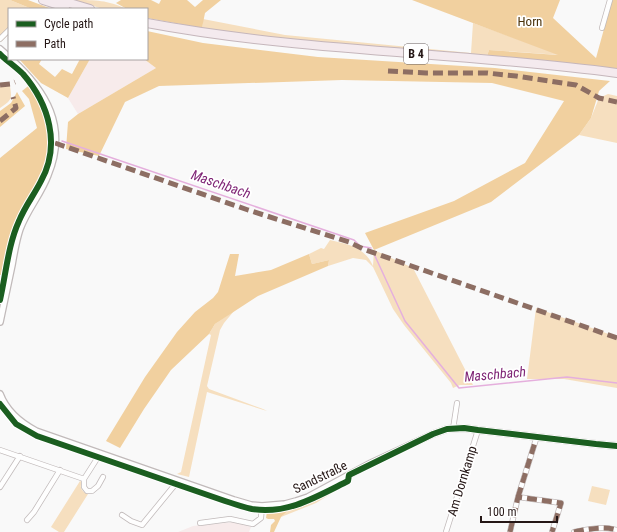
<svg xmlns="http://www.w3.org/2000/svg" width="617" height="532" viewBox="0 0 617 532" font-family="'Roboto Condensed',sans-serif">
	<rect width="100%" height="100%" fill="#f9f9f9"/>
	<path fill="#f7ebeb" d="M 90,59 L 144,59 L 156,68 L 78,114 L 68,98 Z
		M 235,522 L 241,523 L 251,527 L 249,532 L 178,532 L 193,526 Z"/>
	<path fill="#f6dfbf" d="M 0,0 L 10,0 L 32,9 L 9,9 L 9,34 L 1,42 L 0,40 Z
		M 74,0 C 97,0 106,0 127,9 L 103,9 Z
		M 203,19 L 285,35 L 471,53 L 473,23 L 560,55 L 489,50 L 487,56 L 286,40 L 202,28 Z
		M 10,86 C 12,99 12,100 0,108 L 0,87 Z
		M 608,94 L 617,96 L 617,143 L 579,135 L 591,118 L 599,98 Z
		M 330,240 C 347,244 365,247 373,266 L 374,250 L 413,268 L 473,385 L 460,385 L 453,388 L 451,383 L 404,325 L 393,309 L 373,267 L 366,260 L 353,258 L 328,266 L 329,260 L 312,264 L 309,254 L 321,248 L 324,249 Z
		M 536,308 L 617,337 L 617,388 L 564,379 L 527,379 Z
		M 234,311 L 224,323 L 220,330 L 207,386 L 209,389 L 263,409 L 267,411 L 207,392 L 189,477 L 177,474 L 181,472 L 211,335 L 209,334 L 215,324 Z
		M 351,480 L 352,481 L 316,503 L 281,517 L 290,509 L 302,505 Z
		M 80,481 L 82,482 C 79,487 82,492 88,494 L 64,532 L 59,532 L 51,527 Z
		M 592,486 L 610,490 L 606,505 L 588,501 Z"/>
	<path fill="#f1d09f" d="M 10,0 L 28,0 L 52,9 L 32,9 Z
		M 121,0 L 151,0 L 159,4 L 161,0 L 187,0 L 195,7 L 203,0 L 221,0 L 205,13 L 202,28 L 147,18 L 147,9 L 127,9 L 116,3 Z
		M 412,0 L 560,0 L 553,18 L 596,58 L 612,0 L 617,0 L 617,70 L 487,56 L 489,50 L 558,55 Z
		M 147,31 L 203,43 L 318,57 L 495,68 L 610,81 L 599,91 L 591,118 L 579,135 L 491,202 L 374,250 L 365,233 L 454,201 L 525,163 L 564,101 L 492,83 L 342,80 L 159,86 L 125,102 L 99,156 L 66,149 L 68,122 L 78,114 L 156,68 L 144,59 L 147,59 Z
		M 19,59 L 42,59 L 39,64 L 55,77 L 62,69 L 72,74 L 80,59 L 90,59 L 68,98 L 41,83 Z
		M 32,83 C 40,106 53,131 49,157 C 45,177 29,193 20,211 C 10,231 6,253 1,275 L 0,275 L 0,158 L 37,128 L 29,99 L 22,91 Z
		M 17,92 L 25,106 L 0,127 L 0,111 L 11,103 Z
		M 230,254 L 239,254 L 235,276 L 271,270 L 309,254 L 312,264 L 329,260 L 328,266 L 258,296 L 215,324 L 209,334 L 171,370 L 144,409 L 120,448 L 106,441 L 145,377 L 177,332 L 195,312 L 213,298 L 218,292 Z
		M 290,509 L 281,517 L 274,532 L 270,532 L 271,525 L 275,521 L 274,519 L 268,519 L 266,518 L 267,511 Z"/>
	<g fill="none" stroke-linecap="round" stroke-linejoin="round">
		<path stroke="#e5afdd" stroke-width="1.5" d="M 62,141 L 354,240 L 360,246 L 371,248
			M 375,256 L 405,321 L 459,388 L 567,377 L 617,383"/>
		<g stroke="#c1baba" stroke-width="6">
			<path id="minor" d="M 602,28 L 610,0
				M 0,39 L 9,30
				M 453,429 L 457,403
				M 0,450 L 84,479
				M 100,454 L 84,479 L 84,487 L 87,491 L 92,491 L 98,486 L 103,477
				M 0,487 L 20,456
				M 518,497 L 537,436
				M 122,515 L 131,521 L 142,525 L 178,481
				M 27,520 L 34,512 L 60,470
				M 200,523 L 230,519 L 253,524 L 261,518 L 262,506
				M 446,532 L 478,430
				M 510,532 L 518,497 L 561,503 L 552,532
				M 574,532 C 588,529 603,526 617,530"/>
		</g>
		<g stroke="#c1baba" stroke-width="8">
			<path id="tertiary" d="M 0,49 L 9,57
				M 0,322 C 4,303 8,284 12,265 C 14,253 16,241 20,229 C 27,210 41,194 48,175 C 68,127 46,91 11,59
				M 0,394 C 6,410 21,423 36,431 L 234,500 L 251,505 L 262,506 L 285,504 L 296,501 L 308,497 L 371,463 L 433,434 L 447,429 L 464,428 L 478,430 L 596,444 L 617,446"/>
		</g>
		<g stroke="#c5b6bb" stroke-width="10">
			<path id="trunk" d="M 43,0 L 65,7
				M 59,0 L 90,9
				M 147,23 C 302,52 461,52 617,73"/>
		</g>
		<use href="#minor" stroke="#fefefe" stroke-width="4.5"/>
		<use href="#tertiary" stroke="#fefefe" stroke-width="5.5"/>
		<use href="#trunk" stroke="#f4eaee" stroke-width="8"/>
		<path stroke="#8d6e63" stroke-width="5" stroke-dasharray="10 5" stroke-linecap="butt" d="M 388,71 L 426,73 L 487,73 L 516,76 L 576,85 L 599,98 L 617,102
			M 0,85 L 10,84 L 15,82
			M 0,121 L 16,108 L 13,97
			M 55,143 L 248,210 L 349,242 L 363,249 L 617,338
			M 518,497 L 537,436
			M 510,532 L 518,497 L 561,503 L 552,532
			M 574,532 C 588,529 603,526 617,530"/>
		<g stroke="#fff" stroke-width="8">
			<path id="cycleway" d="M 0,54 C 7,61 16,67 23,74 C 49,104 61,145 41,181 C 34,195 25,206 19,221 C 8,245 6,274 0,300
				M 0,404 L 16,424 L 37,436 L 225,501 C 234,504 243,507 252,509 C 287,515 318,496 348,481 L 349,475 L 433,434 L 447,429 L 464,428 L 478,430 L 596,444 L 617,446"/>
		</g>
		<use href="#cycleway" stroke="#1b5e20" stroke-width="6"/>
	</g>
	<g text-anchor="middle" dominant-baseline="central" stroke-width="3.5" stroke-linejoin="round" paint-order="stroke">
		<rect fill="#fff" stroke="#665d5c" stroke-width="1" x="404" y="44" width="24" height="20" rx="3"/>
		<g font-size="12" font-weight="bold" fill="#251716">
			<text x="416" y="54">B 4</text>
		</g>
		<g font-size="13" fill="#49310a" stroke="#fff">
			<text x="530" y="21">Horn</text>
		</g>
		<g font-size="13" fill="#251716" stroke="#fff">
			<text transform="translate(320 477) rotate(-26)">Sandstraße</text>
			<text transform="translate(462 481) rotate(-73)">Am Dornkamp</text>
		</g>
		<g font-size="14" font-style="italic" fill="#7f2576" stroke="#fff">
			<text transform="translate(221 184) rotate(19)">Maschbach</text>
			<text transform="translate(495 374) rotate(-5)">Maschbach</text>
		</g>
	</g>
	<rect x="8" y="8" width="140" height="52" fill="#ffffff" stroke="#a8a2a2"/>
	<rect x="16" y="21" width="20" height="6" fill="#1b5e20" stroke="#a8a2a2"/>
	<text x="44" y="28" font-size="12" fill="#251716">Cycle path</text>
	<rect x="16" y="41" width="20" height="6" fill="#8d6e63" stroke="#a8a2a2"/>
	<text x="44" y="48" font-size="12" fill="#251716">Path</text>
	<path d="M481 516v6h76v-6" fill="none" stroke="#251716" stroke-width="2"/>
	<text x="487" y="516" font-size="12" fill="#251716" stroke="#ffffff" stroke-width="3" paint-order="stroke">100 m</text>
</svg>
